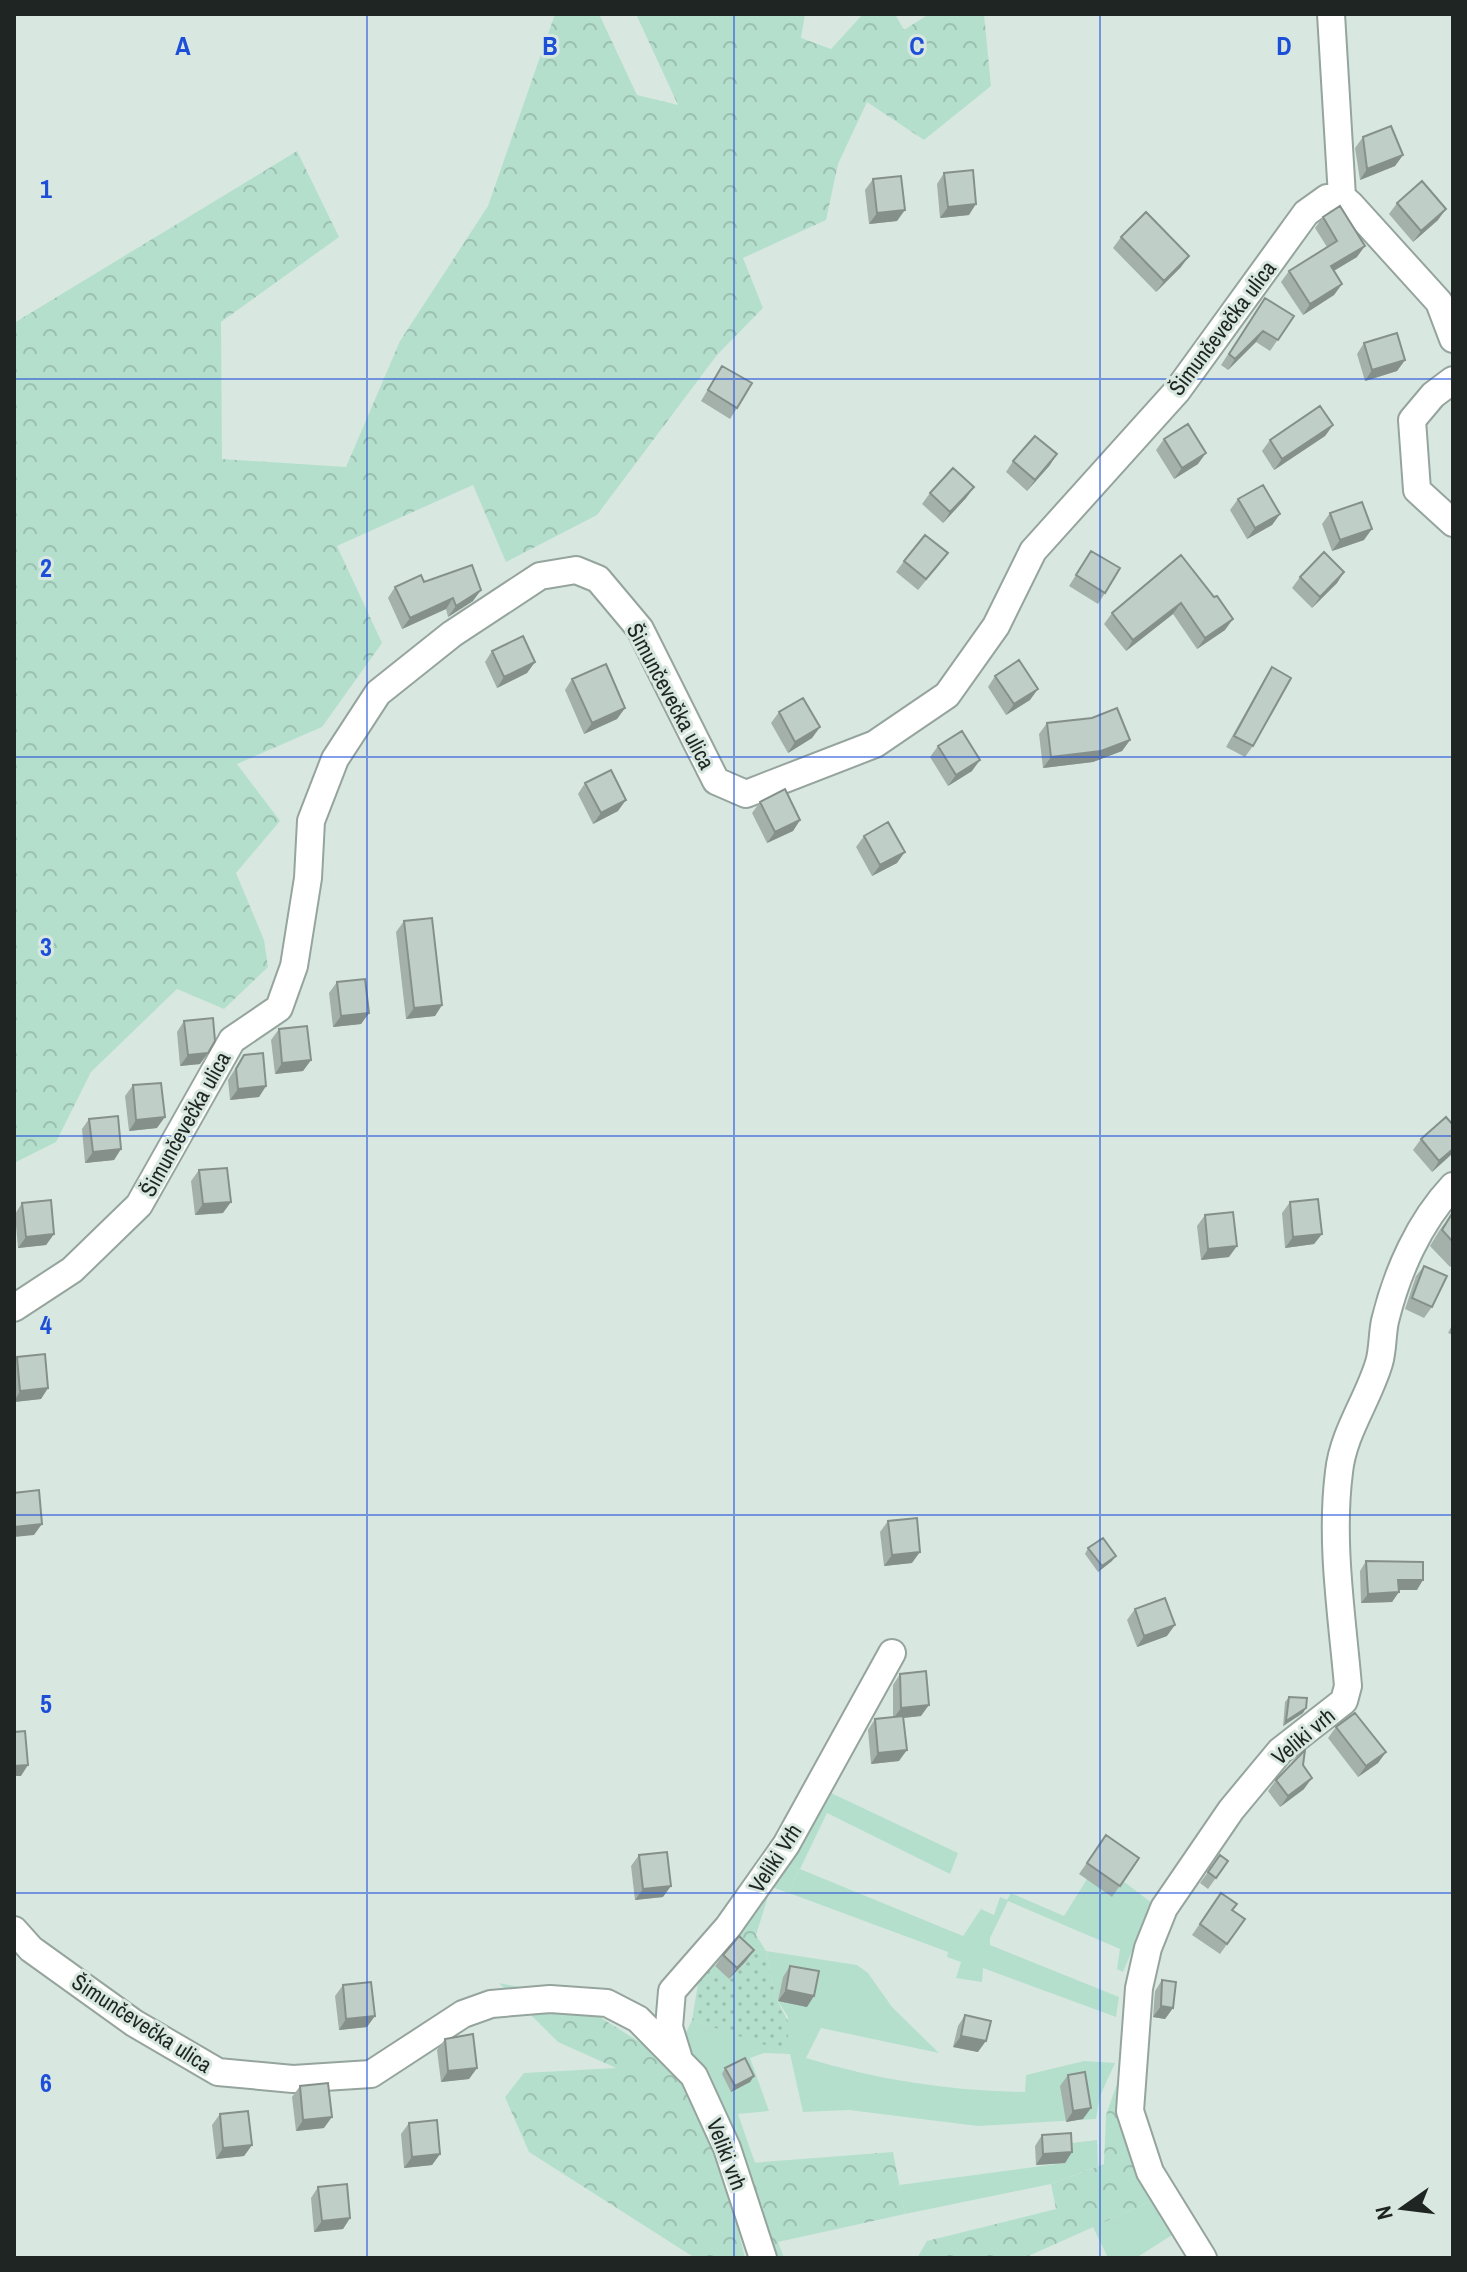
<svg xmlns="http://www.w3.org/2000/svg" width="1467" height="2272" viewBox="0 0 1467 2272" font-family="'Archivo Narrow',sans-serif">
	<defs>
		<pattern id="forest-crowns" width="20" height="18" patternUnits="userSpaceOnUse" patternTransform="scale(2)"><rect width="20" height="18" fill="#b5dfcd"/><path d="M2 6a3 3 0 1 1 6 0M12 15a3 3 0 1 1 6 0" fill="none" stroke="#9bbfb0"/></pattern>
		<pattern id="park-dots" width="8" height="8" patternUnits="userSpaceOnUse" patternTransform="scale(2)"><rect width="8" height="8" fill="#b5dfcd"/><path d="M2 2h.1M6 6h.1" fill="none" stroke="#9bbfb0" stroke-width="1.8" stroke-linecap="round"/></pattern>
	</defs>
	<rect width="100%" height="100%" fill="#d8e8e1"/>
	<path fill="#b5dfcd" d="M 829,1792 L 958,1853 L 950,1874 L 827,1813 L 800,1869 L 963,1936 L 981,1909 L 994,1915 L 1000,1897 L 1007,1900 L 1011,1893 L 1064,1916 L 1087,1879 L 1123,1881 L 1152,1903 L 1123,1972 L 1117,1969 L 1120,1949 L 1008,1901 L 990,1938 L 990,1945 L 1119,1997 L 1116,2017 L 983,1968 L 982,1982 L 956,1978 L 961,1962 L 947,1957 L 948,1952 L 789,1893 L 799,1869 L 784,1863 Z
		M 766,1951 L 857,1965 L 868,1973 L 892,2007 L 939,2053 L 821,2028 L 806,2058 C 877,2080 951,2091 1025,2092 L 1026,2075 L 1084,2061 L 1115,2063 L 1100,2096 L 1096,2119 L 978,2126 L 849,2110 L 803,2112 L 790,2054 L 764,2053 L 750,2058 L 769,2111 L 738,2114 L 755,2163 L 737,2164 L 683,2039 L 692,2020 L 785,2051 L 788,2017 L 776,1998 Z
		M 1097,2140 L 1098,2166 L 1051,2184 L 905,2214 L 899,2185 L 1064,2163 L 1063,2144 Z
		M 1158,2198 L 1180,2230 L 1136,2258 L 1108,2258 L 1093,2227 Z"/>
	<path fill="url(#forest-crowns)" d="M 555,14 L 599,14 L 637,95 L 678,105 L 636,14 L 805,14 L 801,38 L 831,49 L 863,14 L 895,14 L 904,30 L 929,14 L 984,14 L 991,86 L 924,140 L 867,102 L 838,164 L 826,220 L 743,258 L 763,308 L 717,355 L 597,515 L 506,562 L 473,485 L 337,546 L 382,643 L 322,727 L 237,764 L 280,821 L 236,873 L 264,940 L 268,967 L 224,1009 L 177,989 L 91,1072 L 56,1142 L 14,1163 L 14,323 L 297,151 L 339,237 L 221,322 L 222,459 L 346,467 L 400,341 L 488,206 Z
		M 784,1863 L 799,1869 L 789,1893 L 771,1887 L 756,1935 L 766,1951 L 729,1940 Z
		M 499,1983 L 566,1996 L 667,2059 L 699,2110 L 731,2201 L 745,2258 L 695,2258 L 529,2152 L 505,2097 L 524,2073 L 616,2068 L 558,2042 Z
		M 1124,2064 L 1158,2198 L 1024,2258 L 917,2258 L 927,2241 L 1056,2209 L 1051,2184 L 1104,2164 L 1106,2115 Z
		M 893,2152 L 905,2214 L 778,2242 L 784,2258 L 767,2258 L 737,2164 Z"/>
	<path fill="url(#park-dots)" d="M 729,1940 L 766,1951 L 776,1998 L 790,2025 L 785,2052 L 692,2020 L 699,1977 L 713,1964 L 729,1979 L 746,1961 L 730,1946 Z"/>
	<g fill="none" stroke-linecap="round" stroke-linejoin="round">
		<g stroke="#95a49d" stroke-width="30">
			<path id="minor" d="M 1331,14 L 1342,197
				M 1453,380 L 1433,395 L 1412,420 L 1417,490 L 1453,523
				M 14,1308 L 72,1270 L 139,1205 L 232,1040 L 279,1008 L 294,966 L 308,878 L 311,821 L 335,759 L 378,693 L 452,634 L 540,576 L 576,570 L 598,579 L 640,629 L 716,781 L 746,794 L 875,744 L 947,695 L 996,626 L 1033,551 L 1177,391 L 1306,213 L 1327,198 L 1342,197 L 1351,205 L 1439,302 L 1453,339
				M 14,1930 L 31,1949 L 134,2023 L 218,2072 L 293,2079 L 371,2074 L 463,2014 L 491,2004 L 550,1999 L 607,2003 L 638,2019 L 694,2076 L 727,2148 L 763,2258
				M 678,2056 L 669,2027 L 672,1991 L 728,1927 L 786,1845 L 892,1653
				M 1203,2258 L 1150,2172 L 1130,2111 L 1139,1988 L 1148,1948 L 1164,1908 L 1231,1810 L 1280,1751 L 1344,1701 L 1348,1686 C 1342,1616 1330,1542 1339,1472 C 1343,1433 1368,1400 1379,1363 C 1383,1350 1382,1335 1385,1321 C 1397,1272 1419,1222 1453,1186"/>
		</g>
		<use href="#minor" stroke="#fff" stroke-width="26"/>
	</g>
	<path fill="#a4b1ab" d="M 1363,137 L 1403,155 L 1395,166 L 1360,180 L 1355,148 Z
		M 944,173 L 969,215 L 940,218 L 937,184 Z
		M 873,179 L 897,221 L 869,224 L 865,190 Z
		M 1397,203 L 1438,220 L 1413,242 L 1389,214 Z
		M 1323,217 L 1357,257 L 1334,271 L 1342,284 L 1334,295 L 1303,315 L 1281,282 L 1289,271 L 1327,247 L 1315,228 Z
		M 1121,237 L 1181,267 L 1156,292 L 1113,248 Z
		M 1265,298 L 1294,316 L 1270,351 L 1256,342 L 1228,370 L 1221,365 Z
		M 1364,343 L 1405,360 L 1397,371 L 1365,381 L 1357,354 Z
		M 722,366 L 737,408 L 730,419 L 701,401 Z
		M 1333,425 L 1325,436 L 1274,470 L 1262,451 L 1270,440 Z
		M 1164,439 L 1198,464 L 1174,479 L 1156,450 Z
		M 1013,461 L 1050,465 L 1027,491 L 1006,472 Z
		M 974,487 L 966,498 L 943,523 L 922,504 L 930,493 Z
		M 1238,499 L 1280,514 L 1272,525 L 1247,539 L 1230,510 Z
		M 1330,513 L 1364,540 L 1332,551 L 1322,524 Z
		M 1091,551 L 1105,593 L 1098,604 L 1069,586 Z
		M 904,561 L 940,564 L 918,590 L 896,572 Z
		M 1344,572 L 1337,583 L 1312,608 L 1292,588 L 1300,577 Z
		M 424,582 L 473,601 L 448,617 L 446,609 L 402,629 L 388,598 L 395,587 Z
		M 1214,597 L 1225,630 L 1197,649 L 1173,614 L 1126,651 L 1104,624 L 1112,613 Z
		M 492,651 L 535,662 L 527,673 L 497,688 L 485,662 Z
		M 1272,667 L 1253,746 L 1245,757 L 1226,747 L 1265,678 Z
		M 995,676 L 1030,700 L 1006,715 L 988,687 Z
		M 572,679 L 625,708 L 617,719 L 584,734 L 565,690 Z
		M 779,712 L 820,727 L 812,738 L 788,753 L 771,723 Z
		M 1092,718 L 1130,740 L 1122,751 L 1093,762 L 1043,768 L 1039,734 L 1047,723 Z
		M 938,746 L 972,771 L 948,786 L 930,757 Z
		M 585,783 L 618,811 L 593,824 L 578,794 Z
		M 760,802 L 800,820 L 793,831 L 767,843 L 752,813 Z
		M 864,836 L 897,863 L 872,876 L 856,847 Z
		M 404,921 L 442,1005 L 435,1016 L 406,1019 L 396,932 Z
		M 337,982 L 369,1013 L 361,1024 L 333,1027 L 329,993 Z
		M 184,1021 L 200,1064 L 180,1066 L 177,1032 Z
		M 279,1029 L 311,1060 L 303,1071 L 275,1074 L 271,1040 Z
		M 244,1055 L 266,1086 L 259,1097 L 230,1100 L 228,1080 Z
		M 133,1085 L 157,1128 L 129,1131 L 125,1096 Z
		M 89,1119 L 121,1149 L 114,1160 L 85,1163 L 82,1129 Z
		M 1453,1125 L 1453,1153 L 1432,1172 L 1413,1150 L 1421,1139 Z
		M 199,1170 L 223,1213 L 195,1215 L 191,1181 Z
		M 1290,1202 L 1322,1234 L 1314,1244 L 1285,1248 L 1282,1213 Z
		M 22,1203 L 54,1234 L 46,1245 L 18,1248 L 15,1214 Z
		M 1453,1212 L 1453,1264 L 1450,1267 L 1430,1246 L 1439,1231 Z
		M 1205,1215 L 1229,1257 L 1201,1260 L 1197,1226 Z
		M 1424,1266 L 1432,1307 L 1424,1318 L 1405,1309 L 1416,1276 Z
		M 1453,1323 L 1453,1335 L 1448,1333 Z
		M 17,1357 L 48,1388 L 41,1399 L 14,1402 L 14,1361 Z
		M 888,1521 L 912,1563 L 884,1566 L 880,1532 Z
		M 1088,1548 L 1112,1561 L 1098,1572 L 1085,1554 Z
		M 1366,1561 L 1417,1590 L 1399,1590 L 1392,1602 L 1361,1603 L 1360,1571 Z
		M 1135,1609 L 1167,1636 L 1137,1647 L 1127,1620 Z
		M 900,1674 L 921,1716 L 903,1718 L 899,1761 L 871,1764 L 868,1730 L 875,1719 L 893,1717 L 893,1685 Z
		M 1289,1697 L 1303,1713 L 1283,1726 L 1285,1702 Z
		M 1336,1727 L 1386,1752 L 1378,1763 L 1358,1777 L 1328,1738 Z
		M 1276,1780 L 1304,1789 L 1280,1807 L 1268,1791 Z
		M 1106,1835 L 1139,1858 L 1112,1897 L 1079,1874 Z
		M 639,1855 L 663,1897 L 635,1900 L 631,1866 Z
		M 1220,1855 L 1228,1861 L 1208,1889 L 1200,1883 Z
		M 1221,1893 L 1232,1910 L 1245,1919 L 1220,1954 L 1192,1935 Z
		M 723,1955 L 746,1961 L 729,1979 L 715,1966 Z
		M 790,1966 L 807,2007 L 778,2001 L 783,1977 Z
		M 1162,1980 L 1173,2008 L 1165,2019 L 1153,2017 L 1155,1991 Z
		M 343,1985 L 367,2027 L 339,2030 L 335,1996 Z
		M 965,2015 L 978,2052 L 953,2047 L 958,2026 Z
		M 445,2039 L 477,2068 L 469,2079 L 441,2082 L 437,2050 Z
		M 725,2068 L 754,2076 L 750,2082 L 731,2092 L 722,2074 Z
		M 1068,2075 L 1083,2119 L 1066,2122 L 1060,2086 Z
		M 300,2086 L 324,2128 L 296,2131 L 292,2097 Z
		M 220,2114 L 252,2145 L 244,2156 L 216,2159 L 212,2125 Z
		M 409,2123 L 440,2154 L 432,2165 L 404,2168 L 401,2134 Z
		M 1042,2135 L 1072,2152 L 1065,2163 L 1036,2165 L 1035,2146 Z
		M 318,2187 L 350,2218 L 343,2229 L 314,2232 L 311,2198 Z"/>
	<path fill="#86908b" d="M 1403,155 L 1395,166 L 1360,180 L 1367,169 Z
		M 976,204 L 969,215 L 940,218 L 948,207 Z
		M 1446,209 L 1438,220 L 1413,242 L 1421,231 Z
		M 905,210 L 897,221 L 869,224 L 877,213 Z
		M 1365,246 L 1357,257 L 1323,277 L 1331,266 Z
		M 1189,256 L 1181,267 L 1156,292 L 1164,281 Z
		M 1342,284 L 1334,295 L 1303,315 L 1310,304 Z
		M 1263,331 L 1256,342 L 1228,370 L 1235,359 Z
		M 1405,360 L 1397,371 L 1365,381 L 1372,370 Z
		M 1333,425 L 1325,436 L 1274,470 L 1282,459 Z
		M 1206,453 L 1198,464 L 1174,479 L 1182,468 Z
		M 1057,454 L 1050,465 L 1027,491 L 1035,480 Z
		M 974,487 L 966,498 L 943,523 L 950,512 Z
		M 1280,514 L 1272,525 L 1247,539 L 1255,528 Z
		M 1372,529 L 1364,540 L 1332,551 L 1340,540 Z
		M 1344,572 L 1337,583 L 1312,608 L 1320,597 Z
		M 481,590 L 473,601 L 448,617 L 456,606 Z
		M 453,598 L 446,609 L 402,629 L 410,618 Z
		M 1181,603 L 1173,614 L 1126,651 L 1133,640 Z
		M 1233,619 L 1225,630 L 1197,649 L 1205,638 Z
		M 535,662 L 527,673 L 497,688 L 504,677 Z
		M 1038,689 L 1030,700 L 1006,715 L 1014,704 Z
		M 625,708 L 617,719 L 584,734 L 592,723 Z
		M 820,727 L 812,738 L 788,753 L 795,742 Z
		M 1130,740 L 1122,751 L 1093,762 L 1043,768 L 1051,757 Z
		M 980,760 L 972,771 L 948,786 L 956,775 Z
		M 626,800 L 618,811 L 593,824 L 601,813 Z
		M 800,820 L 793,831 L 767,843 L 775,832 Z
		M 905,852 L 897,863 L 872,876 L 880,865 Z
		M 442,1005 L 435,1016 L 406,1019 L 414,1008 Z
		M 369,1013 L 361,1024 L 333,1027 L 341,1016 Z
		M 208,1053 L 200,1064 L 180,1066 L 188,1055 Z
		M 311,1060 L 303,1071 L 275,1074 L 282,1063 Z
		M 266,1086 L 259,1097 L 230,1100 L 238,1089 Z
		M 165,1117 L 157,1128 L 129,1131 L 136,1120 Z
		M 121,1149 L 114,1160 L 85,1163 L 93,1152 Z
		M 1453,1149 L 1453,1153 L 1432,1172 L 1439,1161 Z
		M 231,1202 L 223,1213 L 195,1215 L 203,1204 Z
		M 54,1234 L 46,1245 L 18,1248 L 26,1237 Z
		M 1322,1234 L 1314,1244 L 1285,1248 L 1293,1237 Z
		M 1237,1246 L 1229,1257 L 1201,1260 L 1208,1249 Z
		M 48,1388 L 41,1399 L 14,1402 L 20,1391 Z
		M 42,1524 L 34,1535 L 14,1537 L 14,1527 Z
		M 920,1552 L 912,1563 L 884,1566 L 892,1555 Z
		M 1116,1556 L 1112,1561 L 1098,1572 L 1102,1566 Z
		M 1398,1580 L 1423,1580 L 1417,1590 L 1392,1590 Z
		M 1399,1592 L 1392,1602 L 1361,1603 L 1368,1594 Z
		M 1175,1625 L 1167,1636 L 1137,1647 L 1144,1636 Z
		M 929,1705 L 921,1716 L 893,1719 L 901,1708 Z
		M 1306,1708 L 1303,1713 L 1283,1726 L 1286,1721 Z
		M 907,1750 L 899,1761 L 871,1764 L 878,1753 Z
		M 1386,1752 L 1378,1763 L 1358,1777 L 1366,1766 Z
		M 28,1765 L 21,1776 L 14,1776 L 14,1766 Z
		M 1312,1778 L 1304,1789 L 1280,1807 L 1288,1796 Z
		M 671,1886 L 663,1897 L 635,1900 L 643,1889 Z
		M 754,1950 L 746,1961 L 729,1979 L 737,1968 Z
		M 786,1990 L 814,1996 L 807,2007 L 778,2001 Z
		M 1161,2006 L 1173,2008 L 1165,2019 L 1153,2017 Z
		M 375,2016 L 367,2027 L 339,2030 L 346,2019 Z
		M 961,2036 L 986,2041 L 978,2052 L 953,2047 Z
		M 477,2068 L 469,2079 L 441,2082 L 448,2071 Z
		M 754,2076 L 750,2082 L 731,2092 L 735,2086 Z
		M 1091,2108 L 1083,2119 L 1066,2122 L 1073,2111 Z
		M 332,2117 L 324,2128 L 296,2131 L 303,2120 Z
		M 252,2145 L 244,2156 L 216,2159 L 223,2148 Z
		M 1072,2152 L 1065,2163 L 1036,2165 L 1043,2154 Z
		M 440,2154 L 432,2165 L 404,2168 L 412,2157 Z
		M 350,2218 L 343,2229 L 314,2232 L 322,2221 Z"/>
	<path fill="#bfcec7" stroke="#86908b" stroke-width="2" d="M 1391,126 L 1403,155 L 1367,169 L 1363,137 Z
		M 973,170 L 976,204 L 948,207 L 944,173 Z
		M 901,176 L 905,210 L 877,213 L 873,179 Z
		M 1422,181 L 1446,209 L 1421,231 L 1397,203 Z
		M 1340,206 L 1365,246 L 1331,266 L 1342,284 L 1310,304 L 1289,271 L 1337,241 L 1323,217 Z
		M 1146,212 L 1189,256 L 1164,281 L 1121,237 Z
		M 1265,298 L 1294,316 L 1278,340 L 1263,331 L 1235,359 L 1229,354 Z
		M 1397,333 L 1405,360 L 1372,370 L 1364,343 Z
		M 722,366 L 752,383 L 737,408 L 708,390 Z
		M 1320,406 L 1333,425 L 1282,459 L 1270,440 Z
		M 1188,424 L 1206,453 L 1182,468 L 1164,439 Z
		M 1035,436 L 1057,454 L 1035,480 L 1013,461 Z
		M 953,468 L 974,487 L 950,512 L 930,493 Z
		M 1263,485 L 1280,514 L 1255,528 L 1238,499 Z
		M 1362,502 L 1372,529 L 1340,540 L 1330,513 Z
		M 925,535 L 948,553 L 926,579 L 904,561 Z
		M 1091,551 L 1120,568 L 1105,593 L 1076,575 Z
		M 1324,552 L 1344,572 L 1320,597 L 1300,577 Z
		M 1181,555 L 1214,597 L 1217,596 L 1233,619 L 1205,638 L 1181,603 L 1133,640 L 1112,613 Z
		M 472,565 L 481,590 L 456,606 L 453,598 L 410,618 L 395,587 L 421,575 L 424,582 Z
		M 523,636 L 535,662 L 504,677 L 492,651 Z
		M 1019,660 L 1038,689 L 1014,704 L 995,676 Z
		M 606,664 L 625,708 L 592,723 L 572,679 Z
		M 1272,667 L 1291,678 L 1253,746 L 1234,736 Z
		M 803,698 L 820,727 L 795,742 L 779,712 Z
		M 1117,708 L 1130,740 L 1101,751 L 1051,757 L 1047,723 L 1092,718 Z
		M 962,731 L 980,760 L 956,775 L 938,746 Z
		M 611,770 L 626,800 L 601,813 L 585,783 Z
		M 785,789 L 800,820 L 775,832 L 760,802 Z
		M 888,822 L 905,852 L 880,865 L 864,836 Z
		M 432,918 L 442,1005 L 414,1008 L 404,921 Z
		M 365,979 L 369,1013 L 341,1016 L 337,982 Z
		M 213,1018 L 215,1041 L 208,1053 L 188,1055 L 184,1021 Z
		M 307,1026 L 311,1060 L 282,1063 L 279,1029 Z
		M 263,1053 L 266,1086 L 238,1089 L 236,1069 L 244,1055 Z
		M 161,1083 L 165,1117 L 136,1120 L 133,1085 Z
		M 118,1116 L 121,1149 L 93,1152 L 89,1119 Z
		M 1446,1117 L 1453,1125 L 1453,1149 L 1439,1161 L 1421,1139 Z
		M 227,1168 L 231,1202 L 203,1204 L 199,1170 Z
		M 1318,1199 L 1322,1234 L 1293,1237 L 1290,1202 Z
		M 51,1200 L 54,1234 L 26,1237 L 22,1203 Z
		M 1233,1212 L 1237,1246 L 1208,1249 L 1205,1215 Z
		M 1453,1212 L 1453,1242 L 1442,1230 Z
		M 1424,1266 L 1447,1276 L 1432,1307 L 1412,1298 Z
		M 45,1354 L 48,1388 L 20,1391 L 17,1357 Z
		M 39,1490 L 42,1524 L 14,1527 L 14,1493 Z
		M 917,1518 L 920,1552 L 892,1555 L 888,1521 Z
		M 1103,1538 L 1116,1556 L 1102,1566 L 1088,1548 Z
		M 1366,1561 L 1423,1562 L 1423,1580 L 1398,1580 L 1399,1592 L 1368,1594 Z
		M 1165,1598 L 1175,1625 L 1144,1636 L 1135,1609 Z
		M 926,1671 L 929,1705 L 901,1708 L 900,1674 Z
		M 1289,1697 L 1307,1698 L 1306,1708 L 1286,1721 Z
		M 1355,1713 L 1386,1752 L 1366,1766 L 1336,1727 Z
		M 903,1716 L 907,1750 L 878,1753 L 875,1719 Z
		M 25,1731 L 28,1765 L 14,1766 L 14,1732 Z
		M 1305,1750 L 1303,1765 L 1312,1778 L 1288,1796 L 1276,1780 Z
		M 1106,1835 L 1139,1858 L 1120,1886 L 1087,1863 Z
		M 667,1852 L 671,1886 L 643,1889 L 639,1855 Z
		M 1220,1855 L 1228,1861 L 1216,1878 L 1208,1872 Z
		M 1221,1893 L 1237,1904 L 1232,1910 L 1245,1919 L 1227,1944 L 1200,1924 Z
		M 739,1936 L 754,1950 L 737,1968 L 723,1955 Z
		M 790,1966 L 819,1971 L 814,1996 L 786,1990 Z
		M 1162,1980 L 1176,1982 L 1173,2008 L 1161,2006 Z
		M 371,1982 L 375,2016 L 346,2019 L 343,1985 Z
		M 965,2015 L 991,2021 L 986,2041 L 961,2036 Z
		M 473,2034 L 477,2068 L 448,2071 L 445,2039 Z
		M 745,2058 L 754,2076 L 735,2086 L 725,2068 Z
		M 1085,2072 L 1091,2108 L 1073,2111 L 1068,2075 Z
		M 328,2083 L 332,2117 L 303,2120 L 300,2086 Z
		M 248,2111 L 252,2145 L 223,2148 L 220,2114 Z
		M 437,2120 L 440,2154 L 412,2157 L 409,2123 Z
		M 1071,2133 L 1072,2152 L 1043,2154 L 1042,2135 Z
		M 347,2184 L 350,2218 L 322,2221 L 318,2187 Z"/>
	<path fill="none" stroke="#1d4ed8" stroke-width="2" stroke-opacity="0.55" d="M 367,14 L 367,2258M 734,14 L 734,2258M 1100,14 L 1100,2258M 14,379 L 1453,379M 14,757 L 1453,757M 14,1136 L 1453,1136M 14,1515 L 1453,1515M 14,1893 L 1453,1893"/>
	<g text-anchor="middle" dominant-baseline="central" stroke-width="6" stroke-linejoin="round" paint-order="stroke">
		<g font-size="22" fill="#1f2522" stroke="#d8e8e1">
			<text transform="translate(1222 328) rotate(-53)">Šimunčevečka ulica</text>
			<text transform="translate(671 696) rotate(62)">Šimunčevečka ulica</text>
			<text transform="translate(185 1124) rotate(-61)">Šimunčevečka ulica</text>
			<text transform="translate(1303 1736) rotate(-40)">Veliki vrh</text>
			<text transform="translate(775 1858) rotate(-57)">Veliki Vrh</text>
			<text transform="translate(142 2023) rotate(33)">Šimunčevečka ulica</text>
			<text transform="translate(727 2154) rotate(69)">Veliki vrh</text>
		</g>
	</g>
	<g font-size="26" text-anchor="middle" font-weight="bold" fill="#1d4ed8" stroke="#d8e8e1" stroke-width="6" stroke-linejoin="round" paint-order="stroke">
		<text x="183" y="55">A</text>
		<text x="550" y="55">B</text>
		<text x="917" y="55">C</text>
		<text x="1284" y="55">D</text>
		<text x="46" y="198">1</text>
		<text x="46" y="577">2</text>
		<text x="46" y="956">3</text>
		<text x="46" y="1334">4</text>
		<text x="46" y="1713">5</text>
		<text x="46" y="2092">6</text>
	</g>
	<rect width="1467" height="2272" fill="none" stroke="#1f2522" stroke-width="32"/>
	<g transform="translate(1403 2208) rotate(256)" stroke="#d8e8e1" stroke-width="6" paint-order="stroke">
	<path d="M0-6L14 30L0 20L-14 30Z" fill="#1f2522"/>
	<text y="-12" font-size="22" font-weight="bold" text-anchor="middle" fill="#1f2522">N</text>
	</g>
</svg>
